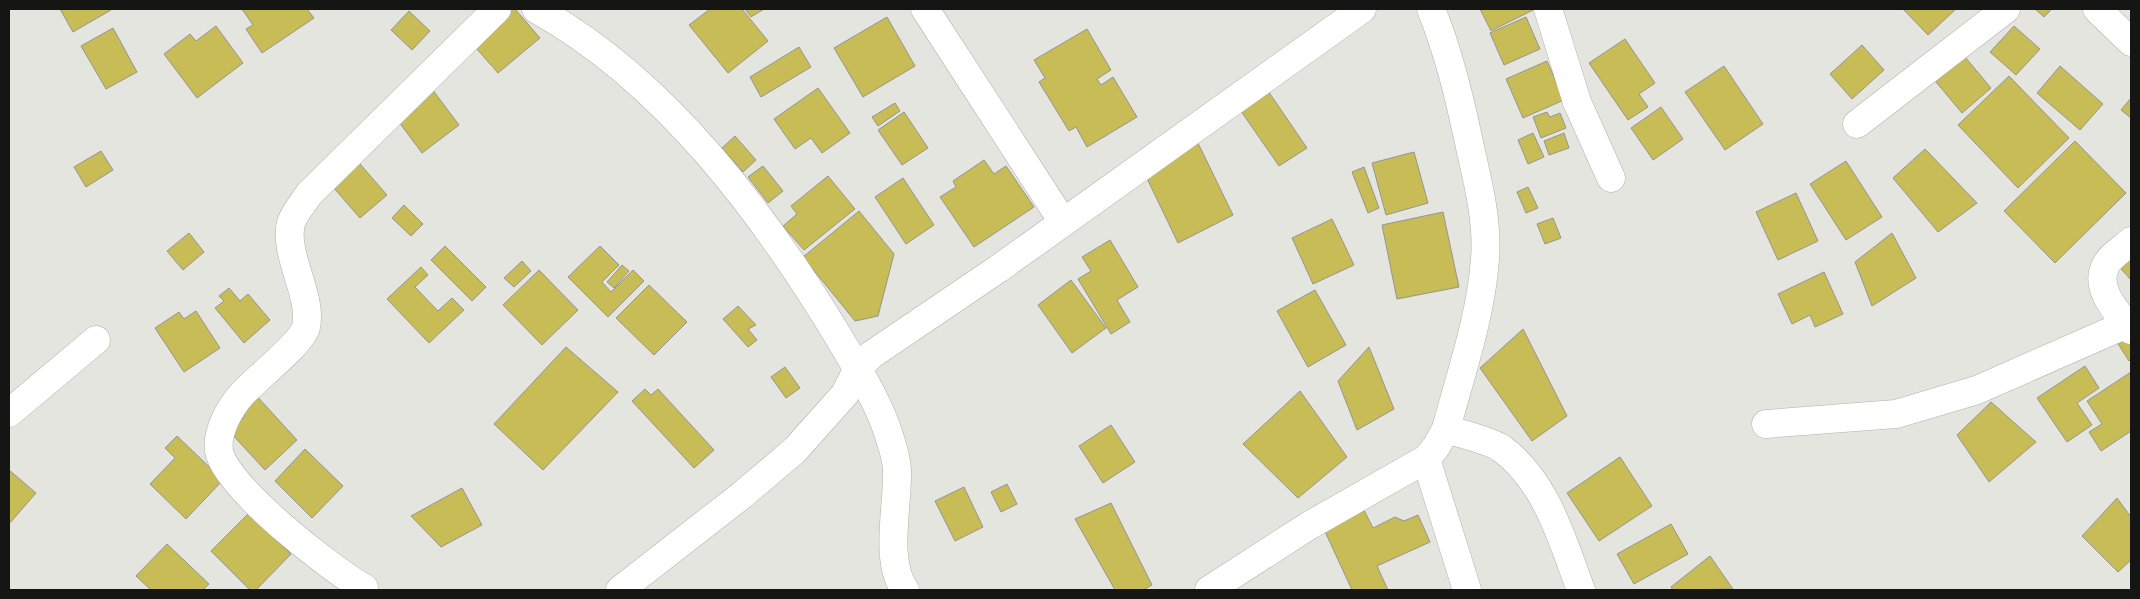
<svg xmlns="http://www.w3.org/2000/svg" width="2140" height="599" viewBox="0 0 2140 599" font-family="Helvetica,sans-serif">
	<rect width="100%" height="100%" fill="#e5e5df"/>
	<path fill="#c8bc57" stroke="#95958f" d="M 60,9 L 110,9 L 111,10 L 73,32 Z
		M 242,9 L 307,9 L 314,18 L 262,53 L 246,29 L 253,25 Z
		M 506,9 L 515,9 L 540,38 L 498,73 L 469,40 Z
		M 710,9 L 742,9 L 768,41 L 728,73 L 689,25 Z
		M 745,9 L 764,9 L 751,17 Z
		M 1480,9 L 1535,9 L 1491,31 Z
		M 1903,9 L 1956,9 L 1928,35 Z
		M 2035,9 L 2052,9 L 2044,17 Z
		M 409,11 L 430,31 L 412,50 L 391,30 Z
		M 887,17 L 915,66 L 863,97 L 834,48 Z
		M 1526,17 L 1540,49 L 1504,65 L 1490,33 Z
		M 216,26 L 243,63 L 197,98 L 164,54 L 190,34 L 196,41 Z
		M 2014,26 L 2040,49 L 2016,75 L 1990,52 Z
		M 113,28 L 137,72 L 106,89 L 81,46 Z
		M 1087,29 L 1111,70 L 1097,79 L 1101,85 L 1113,77 L 1137,117 L 1087,147 L 1076,127 L 1069,131 L 1039,82 L 1045,78 L 1034,60 Z
		M 1625,39 L 1655,83 L 1639,94 L 1648,107 L 1628,120 L 1589,63 Z
		M 1862,45 L 1884,70 L 1852,99 L 1830,74 Z
		M 799,47 L 811,67 L 761,97 L 750,77 Z
		M 1960,51 L 1991,88 L 1962,113 L 1931,76 Z
		M 1547,61 L 1564,100 L 1523,118 L 1506,79 Z
		M 1724,66 L 1763,124 L 1725,150 L 1685,92 Z
		M 2060,66 L 2103,104 L 2080,130 L 2037,93 Z
		M 2009,76 L 2069,138 L 2018,188 L 1958,125 Z
		M 429,85 L 459,125 L 422,153 L 393,114 Z
		M 1264,85 L 1307,148 L 1279,166 L 1236,104 Z
		M 818,88 L 850,133 L 822,153 L 811,138 L 795,149 L 774,119 Z
		M 2131,98 L 2131,118 L 2121,110 Z
		M 895,103 L 900,111 L 878,126 L 872,117 Z
		M 1661,107 L 1683,139 L 1653,160 L 1631,128 Z
		M 904,112 L 928,148 L 902,165 L 878,130 Z
		M 1547,112 L 1550,117 L 1560,113 L 1566,128 L 1541,138 L 1533,117 Z
		M 1533,133 L 1544,157 L 1528,164 L 1518,140 Z
		M 1564,133 L 1569,148 L 1549,155 L 1544,141 Z
		M 735,136 L 756,160 L 743,172 L 722,148 Z
		M 1197,141 L 1233,215 L 1178,243 L 1142,168 Z
		M 2075,141 L 2126,193 L 2055,263 L 2004,211 Z
		M 1925,149 L 1977,203 L 1938,232 L 1893,178 Z
		M 101,151 L 113,170 L 86,187 L 74,167 Z
		M 1414,152 L 1428,203 L 1386,215 L 1372,163 Z
		M 353,156 L 387,195 L 360,218 L 326,179 Z
		M 984,160 L 994,174 L 1006,166 L 1034,207 L 974,247 L 940,197 L 956,187 L 953,181 Z
		M 1846,161 L 1882,217 L 1846,240 L 1810,184 Z
		M 763,166 L 783,191 L 768,203 L 748,177 Z
		M 1364,167 L 1379,208 L 1368,213 L 1352,172 Z
		M 828,176 L 855,209 L 804,250 L 783,226 L 797,214 L 791,206 Z
		M 903,178 L 934,225 L 906,244 L 875,197 Z
		M 1528,187 L 1538,208 L 1526,213 L 1517,192 Z
		M 1796,193 L 1818,241 L 1778,260 L 1756,212 Z
		M 404,205 L 423,224 L 411,236 L 392,218 Z
		M 859,211 L 894,254 L 878,316 L 855,321 L 803,257 Z
		M 1443,212 L 1459,287 L 1397,299 L 1382,225 Z
		M 1553,218 L 1561,238 L 1545,244 L 1537,224 Z
		M 1332,219 L 1354,265 L 1313,284 L 1292,238 Z
		M 189,233 L 204,252 L 183,270 L 167,251 Z
		M 1892,233 L 1916,278 L 1872,306 L 1855,262 Z
		M 1110,240 L 1138,287 L 1117,300 L 1130,322 L 1111,334 L 1078,279 L 1091,271 L 1082,257 Z
		M 2131,244 L 2131,280 L 2113,260 Z
		M 445,246 L 486,287 L 472,301 L 431,260 Z
		M 600,246 L 619,265 L 602,282 L 611,292 L 633,270 L 644,281 L 608,317 L 568,277 Z
		M 522,261 L 531,271 L 514,287 L 504,278 Z
		M 622,265 L 629,271 L 614,288 L 607,282 Z
		M 421,267 L 428,275 L 415,287 L 438,311 L 452,298 L 464,310 L 429,343 L 387,299 Z
		M 539,270 L 578,310 L 542,345 L 503,305 Z
		M 1824,272 L 1843,314 L 1815,327 L 1810,315 L 1792,324 L 1778,294 Z
		M 1071,280 L 1106,328 L 1072,353 L 1038,305 Z
		M 649,285 L 687,322 L 654,355 L 616,318 Z
		M 229,288 L 240,301 L 248,294 L 270,320 L 244,343 L 215,308 L 224,301 L 219,296 Z
		M 1315,290 L 1346,345 L 1308,367 L 1277,311 Z
		M 738,306 L 756,325 L 748,329 L 757,340 L 748,347 L 723,319 Z
		M 196,311 L 220,348 L 184,372 L 155,328 L 179,312 L 184,319 Z
		M 1523,329 L 1567,416 L 1532,441 L 1480,368 Z
		M 2113,336 L 2131,337 L 2131,359 L 2129,361 Z
		M 566,347 L 618,392 L 543,470 L 494,424 Z
		M 1369,347 L 1394,409 L 1357,430 L 1338,381 Z
		M 2085,366 L 2099,388 L 2077,403 L 2092,425 L 2067,442 L 2037,398 Z
		M 785,367 L 800,388 L 786,398 L 771,377 Z
		M 2131,372 L 2131,431 L 2101,451 L 2089,432 L 2102,424 L 2087,401 Z
		M 645,389 L 651,395 L 658,389 L 714,450 L 694,468 L 632,401 Z
		M 1300,391 L 1347,457 L 1298,498 L 1243,444 Z
		M 254,393 L 297,440 L 265,470 L 229,431 L 245,416 L 238,408 Z
		M 1991,402 L 2036,442 L 1989,482 L 1957,435 Z
		M 1111,425 L 1135,462 L 1103,483 L 1079,446 Z
		M 177,436 L 223,480 L 186,519 L 150,484 L 175,458 L 165,448 Z
		M 305,449 L 343,486 L 312,518 L 275,481 Z
		M 1620,457 L 1652,506 L 1599,541 L 1567,493 Z
		M 9,470 L 36,493 L 9,524 Z
		M 1007,484 L 1017,504 L 1001,512 L 991,492 Z
		M 964,487 L 983,527 L 955,541 L 935,501 Z
		M 462,488 L 482,525 L 441,547 L 411,516 Z
		M 2117,498 L 2131,517 L 2131,560 L 2118,572 L 2082,536 Z
		M 1111,503 L 1152,585 L 1143,590 L 1115,590 L 1075,519 Z
		M 1362,506 L 1373,528 L 1395,517 L 1404,521 L 1418,515 L 1430,542 L 1377,566 L 1388,590 L 1352,590 L 1322,525 Z
		M 249,513 L 291,554 L 256,590 L 250,590 L 211,551 Z
		M 1671,524 L 1688,554 L 1634,584 L 1617,554 Z
		M 167,544 L 209,584 L 203,590 L 151,590 L 136,576 Z
		M 1710,556 L 1733,589 L 1673,590 L 1671,587 Z"/>
	<g fill="none" stroke-linecap="round" stroke-linejoin="round">
		<g stroke="#b1b0ab" stroke-width="29">
			<path id="minor" d="M 536,9 C 666,81 766,216 841,341 C 860,373 881,406 891,442 C 894,451 897,463 897,472 C 898,506 884,561 905,590
				M 925,9 L 1063,222
				M 1548,9 L 1577,102 L 1611,178
				M 2097,9 L 2131,42
				M 1857,124 L 2006,9
				M 2131,241 C 2124,248 2110,256 2106,265 C 2093,288 2118,313 2131,330
				M 9,413 L 96,340
				M 1766,424 L 1896,414 L 1977,390 L 2127,324
				M 1446,429 C 1461,434 1488,440 1501,448 C 1547,482 1562,540 1581,590
				M 1426,459 L 1467,590
				M 364,588 C 331,569 226,488 219,451 C 216,432 230,407 243,393 C 256,379 302,343 306,327 C 313,296 283,254 291,223 C 294,213 304,202 309,194 L 497,9
				M 620,590 L 742,495 L 795,450 L 845,394 L 858,368 L 871,355 L 998,269 L 1362,9
				M 1209,590 L 1310,525 L 1426,459 L 1436,447 L 1446,429 C 1461,373 1481,316 1485,259 C 1488,222 1478,183 1470,147 C 1460,100 1449,53 1431,9"/>
		</g>
		<use href="#minor" stroke="#fff" stroke-width="28"/>
	</g>
	<rect width="2140" height="599" fill="none" stroke="#151513" stroke-width="20"/>
</svg>
